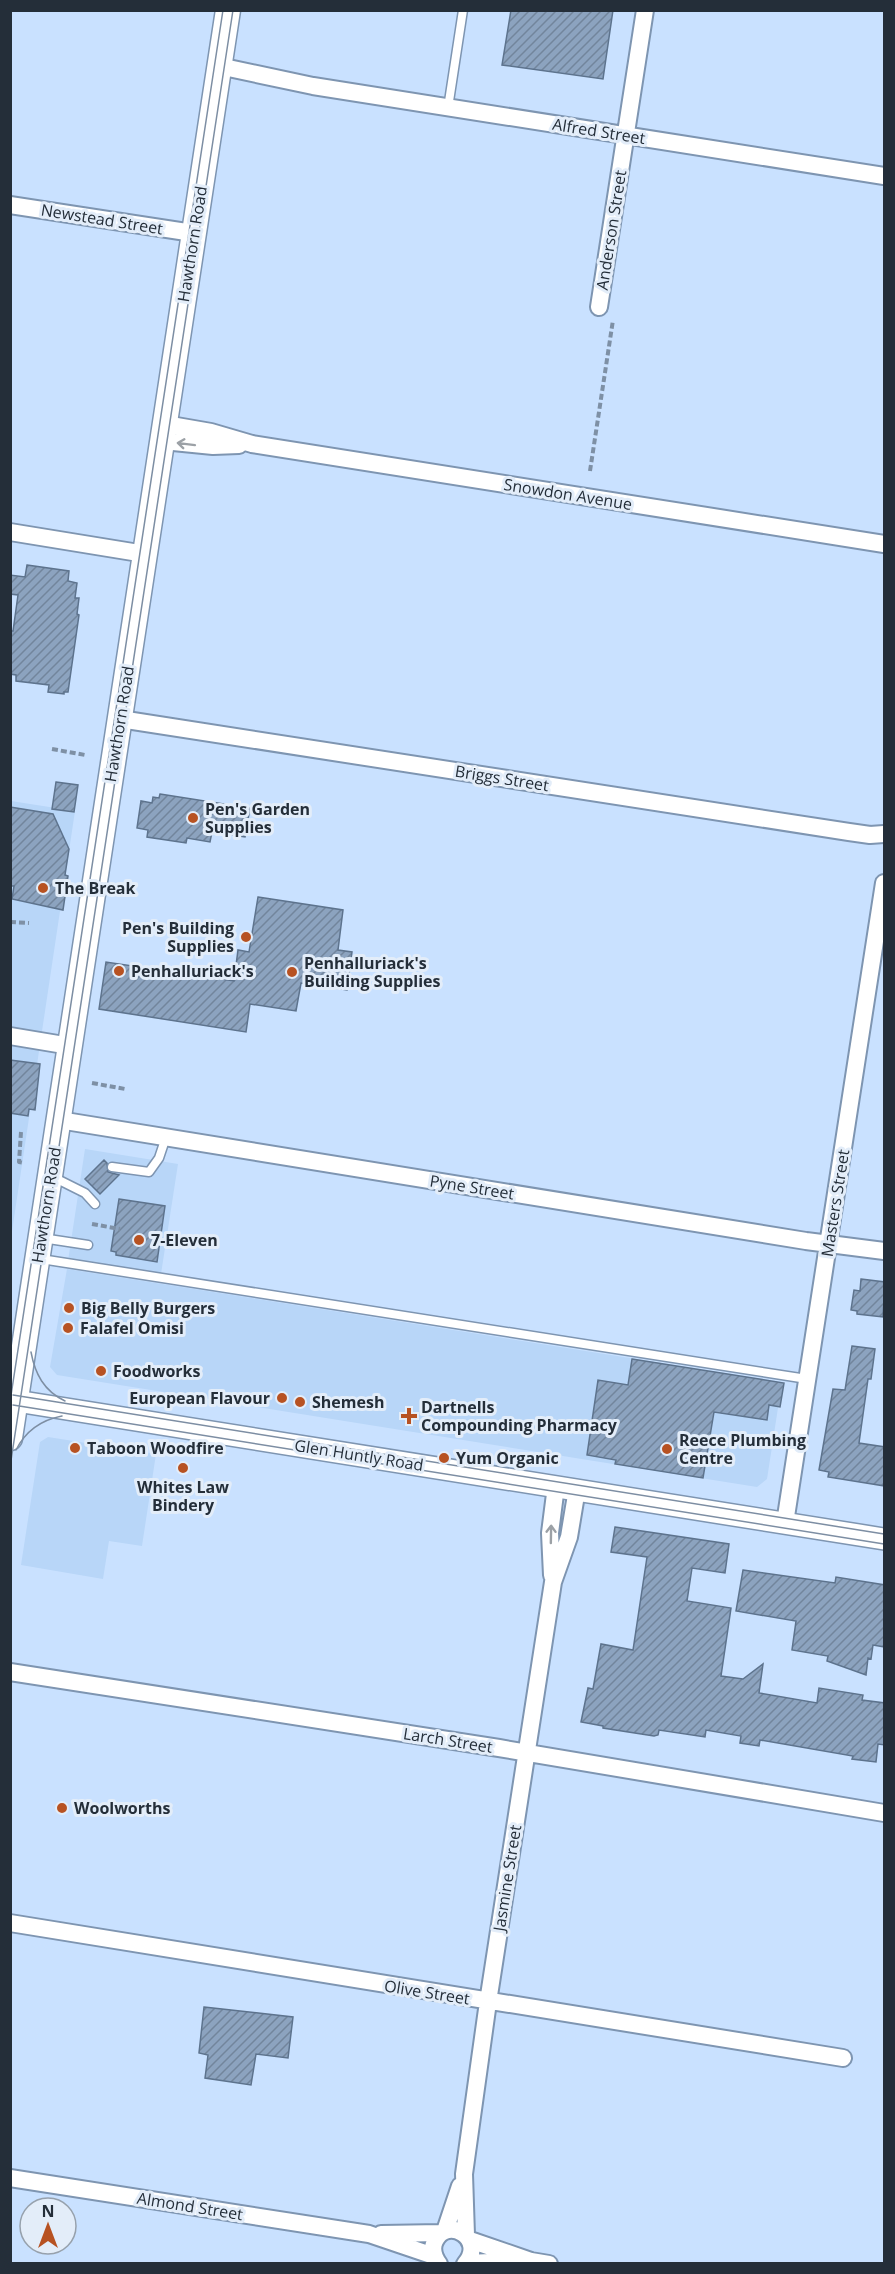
<svg xmlns="http://www.w3.org/2000/svg" width="895" height="2274" viewBox="0 0 895 2274" font-family="'Open Sans',sans-serif">
	<defs>
		<pattern id="building-hatch" width="6" height="6" patternUnits="userSpaceOnUse" patternTransform="scale(1.5)"><rect width="6" height="6" fill="#8ca3bf"/><path d="M-1 1l2-2M0 6l6-6M5 7l2-2" fill="none" stroke="#72859c"/></pattern>
	</defs>
	<rect width="100%" height="100%" fill="#c9e1ff"/>
	<path fill="#b8d6f8" d="M 11,801 L 75,811 L 11,1238 Z
		M 85,1149 L 178,1164 L 161,1274 L 68,1261 Z
		M 67,1269 L 782,1382 L 767,1479 L 757,1487 L 57,1375 L 50,1367 Z
		M 48,1437 L 156,1454 L 142,1546 L 109,1541 L 103,1579 L 21,1565 L 40,1442 Z"/>
	<path fill="url(#building-hatch)" stroke="#5d738d" stroke-width="1.5" d="M 511,10 L 613,10 L 603,79 L 502,65 Z
		M 27,565 L 69,571 L 68,581 L 77,583 L 75,598 L 79,598 L 77,614 L 79,615 L 68,692 L 64,692 L 64,694 L 48,692 L 49,685 L 16,681 L 16,675 L 10,674 L 10,631 L 13,631 L 18,595 L 10,594 L 10,575 L 25,577 Z
		M 56,782 L 78,785 L 74,812 L 52,809 Z
		M 160,794 L 250,808 L 245,837 L 212,832 L 210,842 L 187,838 L 186,843 L 147,837 L 148,830 L 137,828 L 141,801 L 152,803 L 153,797 L 159,798 Z
		M 10,807 L 53,814 L 69,849 L 65,875 L 68,876 L 63,910 L 12,899 L 14,886 L 10,886 Z
		M 258,897 L 343,910 L 338,950 L 352,952 L 347,990 L 301,983 L 296,1011 L 250,1004 L 246,1032 L 99,1009 L 106,962 L 234,981 L 238,950 L 249,952 Z
		M 10,1060 L 40,1064 L 35,1110 L 29,1109 L 28,1116 L 10,1113 Z
		M 104,1160 L 107,1163 L 108,1172 L 119,1175 L 100,1194 L 85,1179 Z
		M 119,1199 L 165,1206 L 157,1262 L 116,1255 L 116,1252 L 111,1251 Z
		M 861,1279 L 885,1282 L 883,1317 L 857,1314 L 857,1311 L 851,1310 L 854,1290 L 860,1291 Z
		M 852,1346 L 875,1349 L 871,1379 L 868,1379 L 859,1443 L 885,1447 L 885,1486 L 828,1477 L 829,1472 L 819,1470 L 833,1389 L 845,1390 Z
		M 632,1359 L 784,1383 L 780,1407 L 769,1405 L 767,1420 L 714,1412 L 703,1478 L 615,1464 L 616,1460 L 587,1455 L 598,1380 L 628,1385 Z
		M 615,1527 L 729,1544 L 725,1573 L 692,1568 L 687,1601 L 731,1608 L 721,1676 L 743,1679 L 763,1664 L 759,1693 L 817,1703 L 819,1688 L 863,1695 L 862,1700 L 885,1703 L 885,1745 L 878,1744 L 876,1762 L 852,1759 L 853,1756 L 760,1740 L 759,1746 L 740,1743 L 741,1736 L 706,1730 L 705,1737 L 659,1730 L 658,1735 L 654,1736 L 603,1728 L 603,1726 L 581,1722 L 588,1688 L 593,1689 L 601,1644 L 633,1650 L 647,1557 L 611,1552 Z
		M 743,1570 L 835,1583 L 836,1577 L 885,1585 L 885,1647 L 873,1645 L 871,1659 L 868,1658 L 866,1675 L 827,1661 L 828,1656 L 792,1650 L 796,1621 L 736,1611 Z
		M 204,2007 L 293,2017 L 288,2058 L 256,2054 L 251,2085 L 205,2078 L 208,2055 L 199,2053 Z"/>
	<g fill="none" stroke-linecap="round" stroke-linejoin="round">
		<g stroke="#7e95b1" stroke-width="11">
			<path id="service" d="M 448,108 L 463,10
				M 112,1167 L 149,1172 L 159,1158 L 166,1137
				M 53,1177 L 85,1193 L 95,1204
				M 42,1238 L 88,1245
				M 41,1259 L 807,1379"/>
		</g>
		<g stroke="#7e95b1" stroke-width="20">
			<path id="minor" d="M 219,66 L 313,86 L 884,176
				M 10,205 L 193,233
				M 599,307 L 645,10
				M 165,424 L 211,432 L 252,444 L 884,544
				M 163,441 L 213,446 L 239,445
				M 10,532 L 145,554
				M 120,719 L 849,832 L 870,835 L 884,834
				M 10,1036 L 70,1046
				M 59,1120 L 806,1241 L 884,1251
				M 785,1523 L 884,883
				M 552,1575 L 550,1533 L 556,1486
				M 10,1672 L 499,1748 L 884,1813
				M 10,1923 L 843,2058
				M 10,2178 L 369,2234 L 434,2256
				M 445,2231 L 460,2186
				M 381,2234 L 441,2233
				M 466,2235 L 464,2174 L 488,2002 L 553,1582 L 569,1537 L 577,1489
				M 470,2240 L 531,2261 L 549,2264
				M 466,2263 L 519,2261
				M 439,2264 C 434,2257 431,2249 435,2241 C 447,2215 487,2239 465,2264"/>
		</g>
		<g stroke="#7e95b1" stroke-width="24">
			<path id="tertiary" d="M 10,1400 L 884,1539"/>
		</g>
		<g stroke="#7e95b1" stroke-width="27">
			<path id="secondary" d="M 10,1438 L 228,10"/>
		</g>
		<path stroke="#7e90a5" stroke-width="4" stroke-dasharray="6 3" stroke-linecap="butt" d="M 590,471 L 613,320
			M 52,749 L 85,755
			M 10,922 L 29,923
			M 92,1083 L 125,1089
			M 21,1132 L 19,1162 L 24,1163
			M 92,1224 L 120,1229"/>
		<use href="#service" stroke="#fff" stroke-width="8"/>
		<use href="#minor" stroke="#fff" stroke-width="16"/>
		<use href="#tertiary" stroke="#fff" stroke-width="21"/>
		<use href="#secondary" stroke="#fff" stroke-width="24"/>
		<path stroke="#7d8ea3" stroke-width="1.5" d="M 31,1352 C 35,1374 44,1391 65,1401
			M 13,1395 L 884,1534
			M 10,1402 L 223,10
			M 13,1405 L 884,1544
			M 16,1450 C 26,1430 41,1420 62,1416
			M 10,1467 L 233,10"/>
	</g>
	<defs><path id="oneway-shaft" d="M-6 0H5M1.5-3L5.5 0L1.5 3" fill="none" stroke-width="1.6" stroke-linecap="round" stroke-linejoin="round" transform="scale(1.5)"/></defs>
	<g stroke="#9ca1a6">
		<use href="#oneway-shaft" transform="translate(186 444) rotate(-173)"/>
		<use href="#oneway-shaft" transform="translate(551 1534) rotate(-89)"/>
	</g>
	<g fill="#b75222" stroke="#e3edf9" stroke-width="2">
		<circle cx="193" cy="818" r="6"/>
		<circle cx="43" cy="888" r="6"/>
		<circle cx="246" cy="937" r="6"/>
		<circle cx="119" cy="971" r="6"/>
		<circle cx="292" cy="972" r="6"/>
		<circle cx="139" cy="1240" r="6"/>
		<circle cx="69" cy="1308" r="6"/>
		<circle cx="68" cy="1328" r="6"/>
		<circle cx="101" cy="1371" r="6"/>
		<circle cx="282" cy="1398" r="6"/>
		<circle cx="300" cy="1402" r="6"/>
		<path d="M406 1407h6v6h6v6h-6v6h-6v-6h-6v-6h6z"/>
		<circle cx="75" cy="1448" r="6"/>
		<circle cx="667" cy="1449" r="6"/>
		<circle cx="444" cy="1458" r="6"/>
		<circle cx="183" cy="1468" r="6"/>
		<circle cx="62" cy="1808" r="6"/>
	</g>
	<g text-anchor="middle" dominant-baseline="central" stroke-width="6" stroke-linejoin="round" paint-order="stroke">
		<g font-size="16" fill="#242e39" stroke="#e3edf9">
			<text transform="translate(599 131) rotate(9)">Alfred Street</text>
			<text transform="translate(102 219) rotate(9)">Newstead Street</text>
			<text transform="translate(611 230) rotate(-81)">Anderson Street</text>
			<text transform="translate(192 244) rotate(-81)">Hawthorn Road</text>
			<text transform="translate(568 494) rotate(9)">Snowdon Avenue</text>
			<text transform="translate(119 724) rotate(-81)">Hawthorn Road</text>
			<text transform="translate(502 778) rotate(9)">Briggs Street</text>
			<text transform="translate(472 1187) rotate(9)">Pyne Street</text>
			<text transform="translate(835 1203) rotate(-81)">Masters Street</text>
			<text transform="translate(46 1205) rotate(-81)">Hawthorn Road</text>
			<text transform="translate(359 1455) rotate(9)">Glen Huntly Road</text>
			<text transform="translate(448 1740) rotate(9)">Larch Street</text>
			<text transform="translate(507 1878) rotate(-81)">Jasmine Street</text>
			<text transform="translate(427 1992) rotate(9)">Olive Street</text>
			<text transform="translate(190 2206) rotate(9)">Almond Street</text>
		</g>
		<g font-size="16" font-weight="bold" fill="#242e39" stroke="#e3edf9" text-anchor="start">
			<text x="205" y="809">Pen's Garden<tspan x="205" dy="18">Supplies</tspan></text>
			<text x="55" y="888">The Break</text>
			<text x="234" y="928" text-anchor="end">Pen's Building<tspan x="234" dy="18">Supplies</tspan></text>
			<text x="304" y="963">Penhalluriack's<tspan x="304" dy="18">Building Supplies</tspan></text>
			<text x="131" y="971">Penhalluriack's</text>
			<text x="151" y="1240">7-Eleven</text>
			<text x="81" y="1308">Big Belly Burgers</text>
			<text x="80" y="1328">Falafel Omisi</text>
			<text x="113" y="1371">Foodworks</text>
			<text x="270" y="1398" text-anchor="end">European Flavour</text>
			<text x="312" y="1402">Shemesh</text>
			<text x="421" y="1407">Dartnells<tspan x="421" dy="18">Compounding Pharmacy</tspan></text>
			<text x="679" y="1440">Reece Plumbing<tspan x="679" dy="18">Centre</tspan></text>
			<text x="87" y="1448">Taboon Woodfire</text>
			<text x="456" y="1458">Yum Organic</text>
			<text x="183" y="1487" text-anchor="middle">Whites Law<tspan x="183" dy="18">Bindery</tspan></text>
			<text x="74" y="1808">Woolworths</text>
		</g>
	</g>
	<rect width="895" height="2274" fill="none" stroke="#242e39" stroke-width="24"/>
	<g transform="translate(48 2226)"><circle r="28" fill="#e3edf9" stroke="#97a1ac" stroke-width="1.5"/>
	<path d="M0-4.5L10 22L0 15L-10 22Z" fill="#b75222"/>
	<text y="-9" font-size="16" font-weight="bold" text-anchor="middle" fill="#242e39">N</text>
	</g>
</svg>
